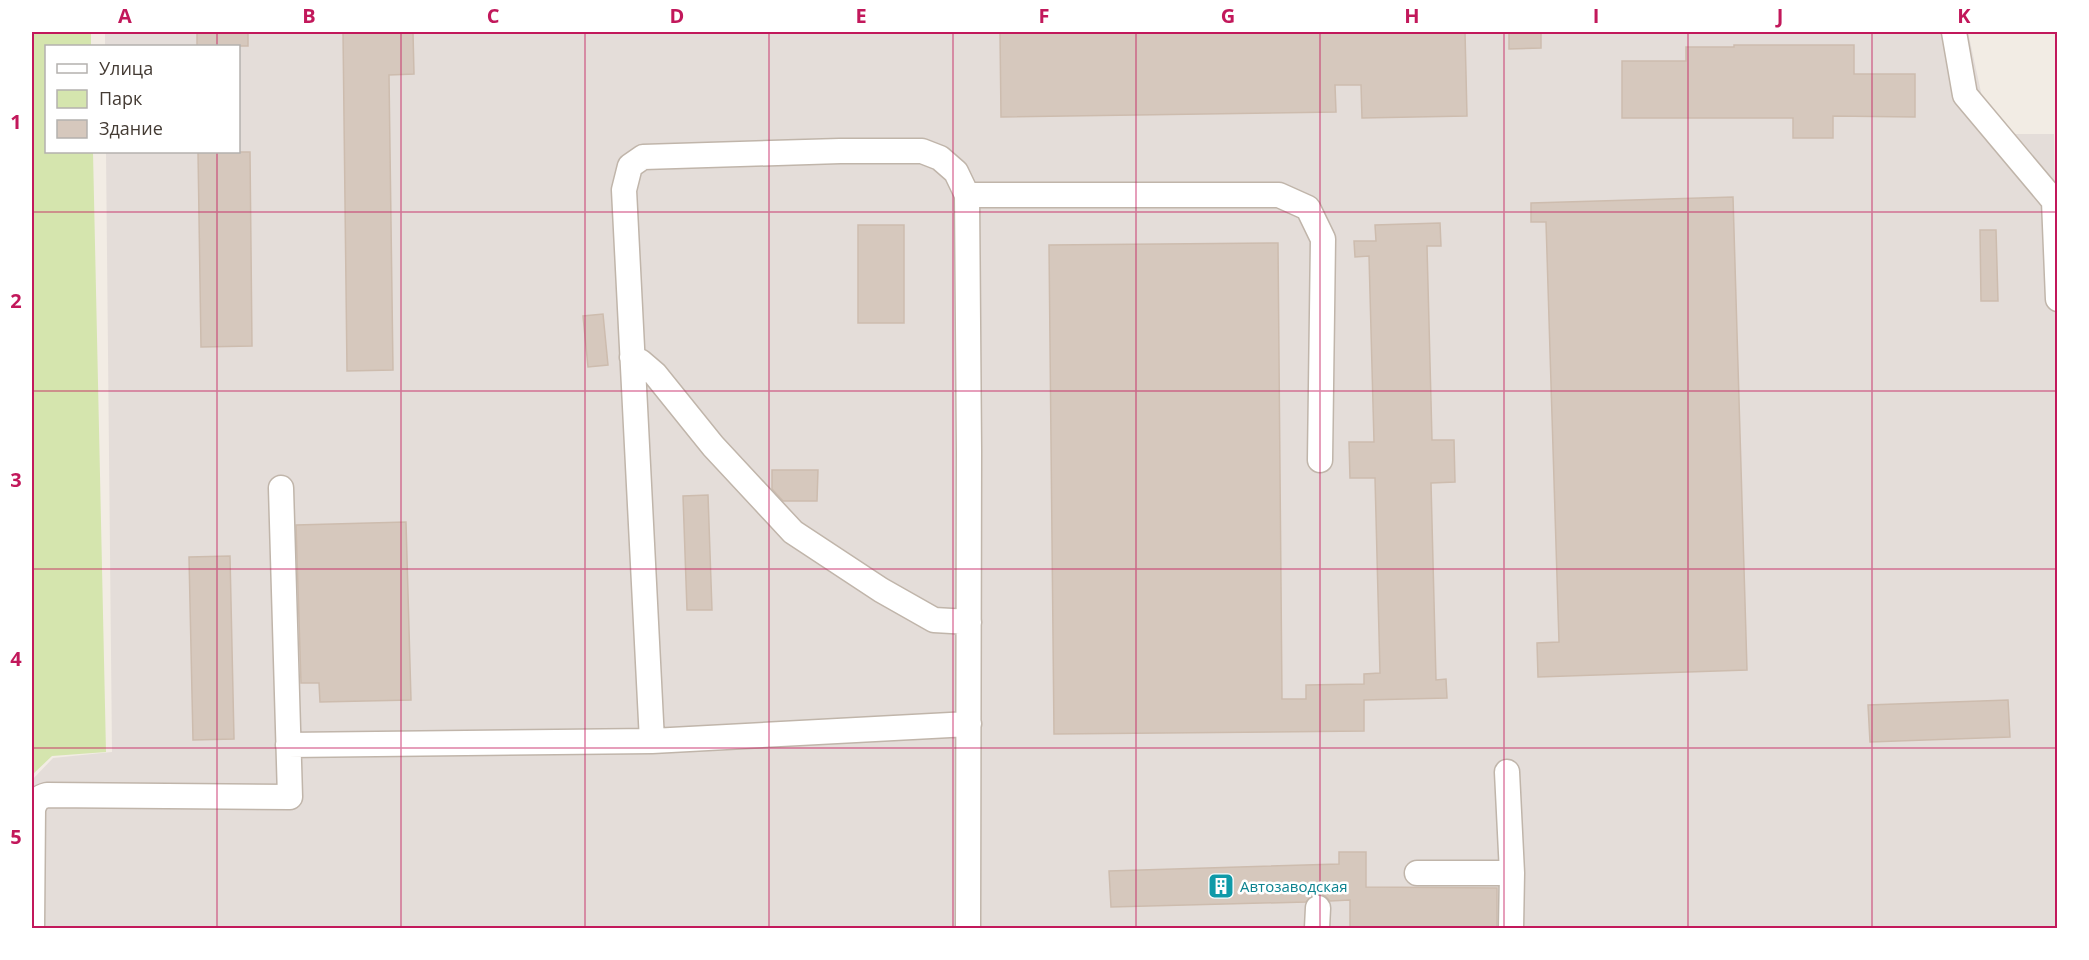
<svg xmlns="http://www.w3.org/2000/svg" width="2089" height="960" viewBox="0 0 2089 960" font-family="'Open Sans',sans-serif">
	<rect width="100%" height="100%" fill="#f2ece4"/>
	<path fill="#e4ddd9" d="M 105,32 L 1968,32 L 1990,134 L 2054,134 L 2058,384 L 2057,928 L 32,928 L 32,780 L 53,758 L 112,752 L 106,152 L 238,152 L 238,46 L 105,46 Z"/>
	<path fill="#d5e5ae" d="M 32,32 L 91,32 L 91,46 L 46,46 L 46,152 L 93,152 L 106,752 L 52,756 L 32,775 Z"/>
	<path fill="#d6c8bd" stroke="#cdbcae" stroke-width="1.5" d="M 197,32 L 248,32 L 248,46 L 197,46 Z
		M 343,32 L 413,32 L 414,74 L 389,75 L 393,370 L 347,371 Z
		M 1000,32 L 1465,32 L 1467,116 L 1362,118 L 1361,85 L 1335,85 L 1336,112 L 1001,117 Z
		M 1509,32 L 1541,32 L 1541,48 L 1509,49 Z
		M 1734,45 L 1854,45 L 1854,74 L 1915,74 L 1915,117 L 1833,116 L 1833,138 L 1793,138 L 1793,118 L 1622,118 L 1622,61 L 1686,61 L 1686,47 L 1734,47 Z
		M 198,152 L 250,152 L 252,346 L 201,347 Z
		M 1733,197 L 1747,670 L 1538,677 L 1537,643 L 1559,642 L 1546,222 L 1531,222 L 1531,203 Z
		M 1440,223 L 1441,246 L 1427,246 L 1432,440 L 1454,440 L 1455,482 L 1431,483 L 1436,680 L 1446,679 L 1447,698 L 1364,700 L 1364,731 L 1054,734 L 1049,245 L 1278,243 L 1282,699 L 1306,699 L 1306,685 L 1364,684 L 1364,674 L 1380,673 L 1375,478 L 1350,478 L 1349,442 L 1374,442 L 1369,256 L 1355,257 L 1354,241 L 1376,241 L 1375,225 Z
		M 858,225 L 904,225 L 904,323 L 858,323 Z
		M 1980,230 L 1996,230 L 1998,301 L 1981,301 Z
		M 603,314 L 608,365 L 588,367 L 583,316 Z
		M 772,470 L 818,470 L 817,501 L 783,501 L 772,489 Z
		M 708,495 L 712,610 L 687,610 L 683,496 Z
		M 406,522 L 411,700 L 320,702 L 319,683 L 301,683 L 296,525 Z
		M 230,556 L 234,739 L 193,740 L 189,557 Z
		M 2008,700 L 2010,737 L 1870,742 L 1868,705 Z
		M 1339,852 L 1366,852 L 1366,887 L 1497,888 L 1497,928 L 1350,928 L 1350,900 L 1330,901 L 1325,896 L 1319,894 L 1311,896 L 1306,902 L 1111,907 L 1109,871 L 1339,864 Z"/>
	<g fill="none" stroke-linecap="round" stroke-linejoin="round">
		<g stroke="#c0b5aa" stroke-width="27">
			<path id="minor" d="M 1954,32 L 1965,95 L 2054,201 L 2058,299
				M 967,195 L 1279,195 L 1308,208 L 1323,239 L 1320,460
				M 632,357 L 641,362 L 655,374 L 713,446 L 793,532 L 881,590 L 934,620 L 969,622
				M 652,741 L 624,190 L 630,166 L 643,157 L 840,151 L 922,151 L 940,158 L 956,172 L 967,195 L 969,451 L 968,928
				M 288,745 L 652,741 L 969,724
				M 1507,772 L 1512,873 L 1511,928
				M 1417,873 L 1512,873
				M 32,928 L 33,809 C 36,800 39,797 47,795 L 290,797 L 281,488
				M 1317,928 L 1318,908"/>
		</g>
		<use href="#minor" stroke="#fff" stroke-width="24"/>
	</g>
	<path fill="none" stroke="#c2185b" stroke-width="1.5" stroke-opacity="0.55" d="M 217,32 L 217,46M 401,32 L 401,928M 585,32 L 585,928M 769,32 L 769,928M 953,32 L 953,928M 1136,32 L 1136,928M 1320,32 L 1320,928M 1504,32 L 1504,928M 1688,32 L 1688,928M 1872,32 L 1872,928M 217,152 L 217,928M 32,212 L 2058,212M 32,391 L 2058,391M 32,569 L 2058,569M 32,748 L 2058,748"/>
	<defs>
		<g id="building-square" transform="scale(1.35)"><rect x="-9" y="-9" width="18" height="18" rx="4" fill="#0f9aa8" stroke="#fff"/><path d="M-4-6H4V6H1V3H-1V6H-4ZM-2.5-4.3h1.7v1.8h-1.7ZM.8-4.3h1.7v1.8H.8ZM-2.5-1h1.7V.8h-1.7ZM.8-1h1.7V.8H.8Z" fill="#fff"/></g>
	</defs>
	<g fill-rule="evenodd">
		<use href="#building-square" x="1221" y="886"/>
	</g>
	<g text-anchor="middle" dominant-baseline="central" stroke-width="5" stroke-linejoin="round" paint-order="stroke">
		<g font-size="15" fill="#0d838f" stroke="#fff" text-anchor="start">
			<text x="1240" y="886">Автозаводская</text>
		</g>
	</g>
	<rect width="2089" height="960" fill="none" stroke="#ffffff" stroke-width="66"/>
	<rect x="45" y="45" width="195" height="108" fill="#ffffff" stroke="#b4b1ae" stroke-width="1.5"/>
	<rect x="57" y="64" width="30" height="9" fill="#ffffff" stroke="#b4b1ae" stroke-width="1.5"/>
	<text x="99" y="75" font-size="18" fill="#443b34">Улица</text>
	<rect x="57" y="90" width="30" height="18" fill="#d5e5ae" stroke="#b4b1ae" stroke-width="1.5"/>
	<text x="99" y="105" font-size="18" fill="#443b34">Парк</text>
	<rect x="57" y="120" width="30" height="18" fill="#d6c8bd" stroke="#b4b1ae" stroke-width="1.5"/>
	<text x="99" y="135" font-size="18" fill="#443b34">Здание</text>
	<rect x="33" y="33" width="2023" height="894" fill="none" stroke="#c2185b" stroke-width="2"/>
	<g font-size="20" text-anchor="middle" font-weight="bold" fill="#c2185b">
		<text x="125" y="23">A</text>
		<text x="309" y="23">B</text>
		<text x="493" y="23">C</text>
		<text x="677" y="23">D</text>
		<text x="861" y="23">E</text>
		<text x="1044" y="23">F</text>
		<text x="1228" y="23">G</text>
		<text x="1412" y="23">H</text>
		<text x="1596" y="23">I</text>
		<text x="1780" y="23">J</text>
		<text x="1964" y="23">K</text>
		<text x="16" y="129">1</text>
		<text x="16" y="308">2</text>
		<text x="16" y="487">3</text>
		<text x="16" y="666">4</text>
		<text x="16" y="844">5</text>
	</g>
</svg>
